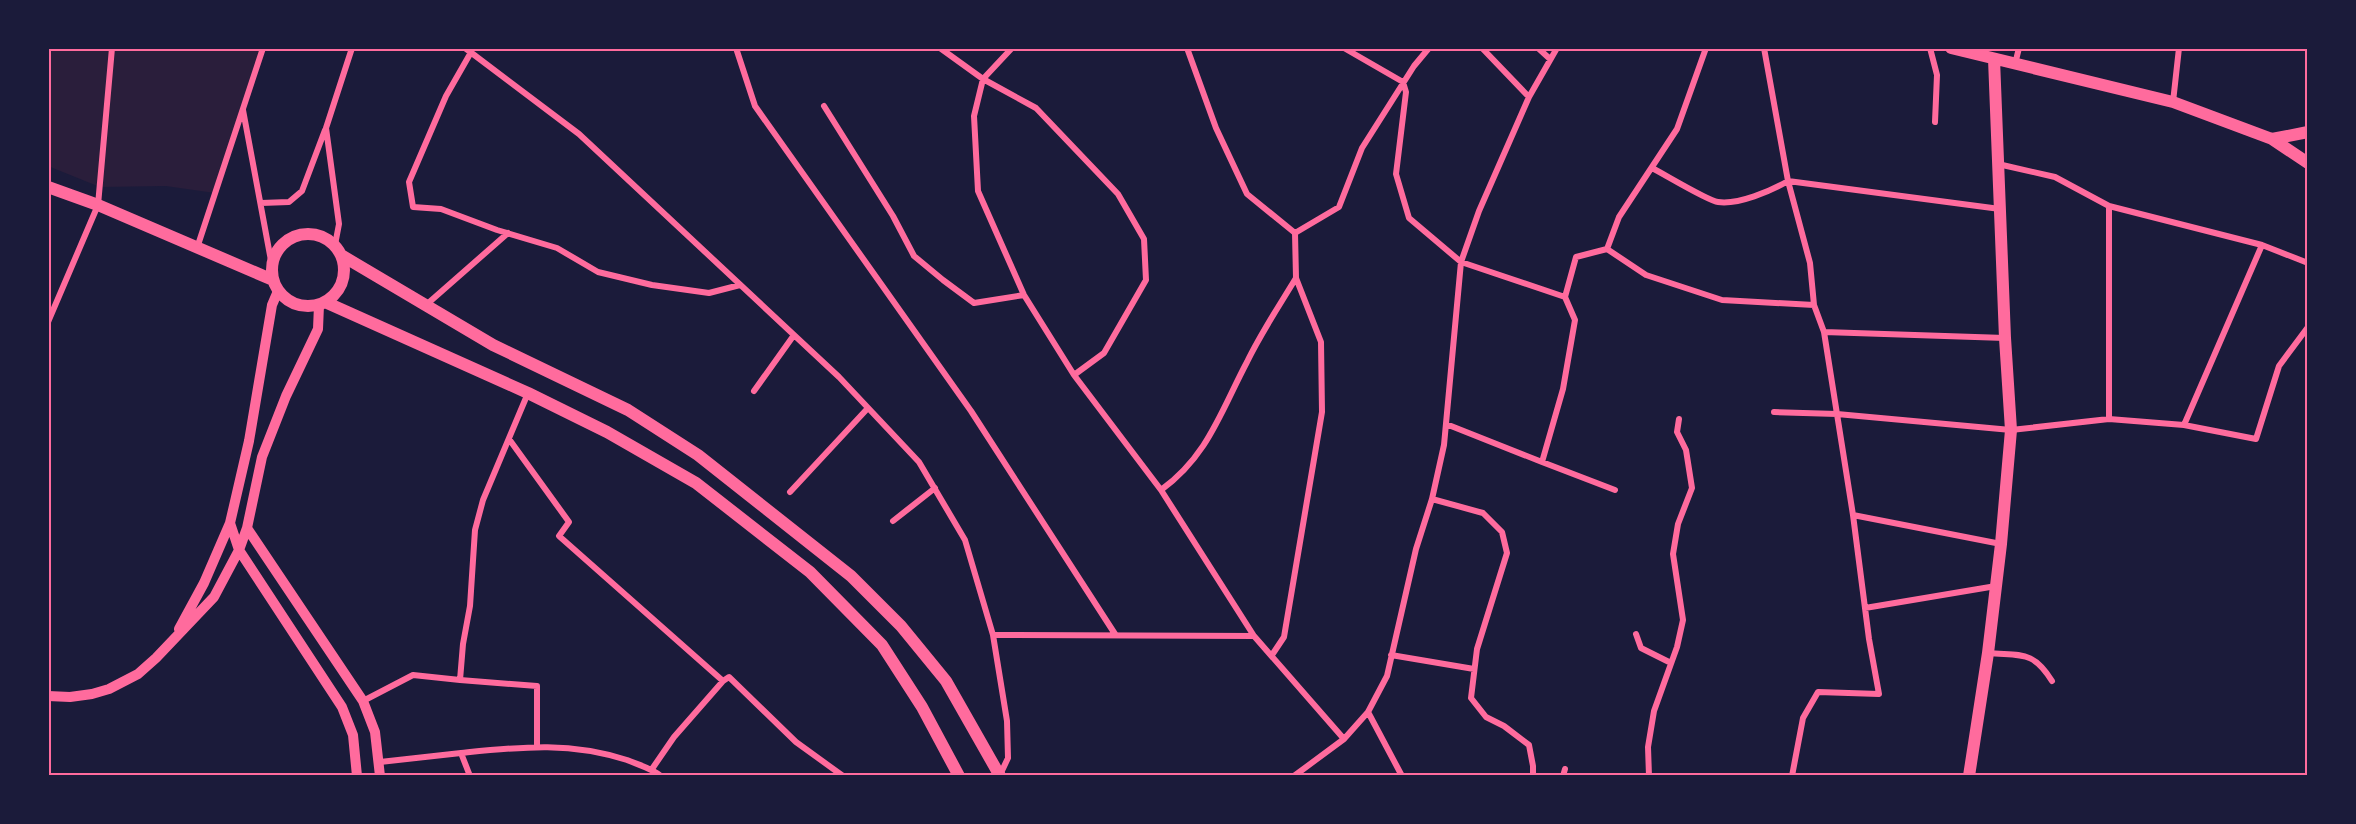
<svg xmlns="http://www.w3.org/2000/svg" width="2356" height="824" viewBox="0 0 2356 824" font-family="Lato,sans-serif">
	<rect width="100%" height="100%" fill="#1b1b3a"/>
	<path fill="#2a1e3b" d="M 48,48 L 263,48 L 215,193 L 166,186 L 100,187 L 48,166 Z"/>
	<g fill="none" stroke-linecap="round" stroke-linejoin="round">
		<path stroke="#ff6b9d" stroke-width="6" d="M 465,48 L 579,134 L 839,377 L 919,462 L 965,540 L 993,635 L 1007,721 L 1008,758 L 1000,775
			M 736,48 L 755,106 L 971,411 L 1115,634
			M 940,48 L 983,79 L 1036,108 L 1118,194 L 1144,239 L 1146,280 L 1104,353 L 1074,375
			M 1012,48 L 983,79 L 974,116 L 978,191 L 1024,295 L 1074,375 L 1161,490 L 1254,636
			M 1187,48 L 1216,128 L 1247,194 L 1295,233
			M 1344,48 L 1403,82 L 1406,92 L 1396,174 L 1409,218 L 1461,262 L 1565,297
			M 1482,48 L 1529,97
			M 1538,48 L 1550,59
			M 1764,48 L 1788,181 L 1810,263 L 1814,305 L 1824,332 L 1853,515 L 1869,639 L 1879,694 L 1818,692 L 1803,718 L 1792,776
			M 1930,48 L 1937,75 L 1935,122
			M 470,54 L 446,96 L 409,182 L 413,207 L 441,209 L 497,230 L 557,248 L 598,272 L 652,285 L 709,293 L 740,285
			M 2015,64 L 2019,48
			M 2173,102 L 2179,48
			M 824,106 L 893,216 L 914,256 L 943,280 L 974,303 L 1024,295
			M 243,110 L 272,266
			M 1998,164 L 2055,177 L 2109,206 L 2262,245 L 2308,263
			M 1652,168 C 1664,174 1708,201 1718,202 C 1738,205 1771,191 1788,181 L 2000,209
			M 261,203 L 289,202 L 302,191 L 325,130
			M 1295,233 L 1339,207 L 1362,148 L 1414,66 L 1429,48
			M 335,245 L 339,224 L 326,128 L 352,48
			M 197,248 L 263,48
			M 1607,249 L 1646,275 L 1722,300 L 1814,305
			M 426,305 L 508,233
			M 48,322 L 98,205 L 112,48
			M 1824,332 L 2005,338
			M 754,391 L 794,335
			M 1774,412 L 1837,414 L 2011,430 L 2109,419 L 2109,206
			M 2109,419 L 2184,425 L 2262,245
			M 1446,424 L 1542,462 L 1563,389 L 1575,320 L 1565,297 L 1576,257 L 1607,249 L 1619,217 L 1677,129 L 1706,48
			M 2184,425 L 2256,439 L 2279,366 L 2308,327
			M 509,439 L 569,522 L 559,536 L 723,681 L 729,677 L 796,742 L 843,776
			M 1542,462 L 1615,490
			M 1161,490 C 1208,456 1221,411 1247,362 C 1261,333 1279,306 1296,278
			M 790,492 L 868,408
			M 1432,499 L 1483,513 L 1502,532 L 1507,553 L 1477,649 L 1471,698 L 1486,717 L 1504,726 L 1529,745 L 1533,766 L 1533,776
			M 1853,515 L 2001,544
			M 893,521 L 935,488
			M 1865,608 L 1996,586
			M 1636,634 L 1641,648 L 1671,663
			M 993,635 L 1254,636 L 1344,739 L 1368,712 L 1402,776
			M 1988,653 C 2021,656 2033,650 2052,681
			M 1272,655 L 1284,637 L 1322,412 L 1321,342 L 1296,278 L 1295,233
			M 1391,655 L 1474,669
			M 460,680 L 537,686 L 537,746
			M 363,701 L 413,675 L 460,680 L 463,644 L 470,606 L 475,530 L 483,500 L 528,393
			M 1368,712 L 1387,676 L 1416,549 L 1432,499 L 1444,445 L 1461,262 L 1479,211 L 1529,97 L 1557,48
			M 461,753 C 520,747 569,741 627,760 C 639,765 651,768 661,776
			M 380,762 L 461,753 L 470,776
			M 652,769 L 674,737 L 723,681
			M 1294,776 L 1344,739
			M 1563,776 L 1565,769
			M 1649,776 L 1648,747 L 1654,711 L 1677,647 L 1683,620 L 1673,554 L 1678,524 L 1692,488 L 1686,450 L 1677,432 L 1679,419"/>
		<path stroke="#ff6b9d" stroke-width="10" d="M 230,523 L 239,550 L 342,707 L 353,735 L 357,776
			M 247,528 L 363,701 L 375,732 L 380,776
			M 179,629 L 204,583 L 230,523 L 249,441 L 272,305 L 278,291
			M 48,696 L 70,697 L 92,694 L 109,689 L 138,674 L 156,658 L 214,597 L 239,550 L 247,528 L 262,457 L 286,396 L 318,329 L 319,305"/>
		<path stroke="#ff6b9d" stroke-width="12" d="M 1951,48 L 2173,102 L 2272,139
			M 2308,132 L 2272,139 L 2308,163
			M 48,187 L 98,205 L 273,280
			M272 270a36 36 0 1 1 72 0a36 36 0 1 1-72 0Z
			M 341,255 L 493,345 L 628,410 L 698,455 L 851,576 L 901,626 L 946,681 L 1000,776
			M 325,302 L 528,393 L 607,432 L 696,483 L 810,572 L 882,645 L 922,707 L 959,776
			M 1969,776 L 1988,653 L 2001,544 L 2011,430 L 2005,338 L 1994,59"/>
	</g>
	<rect width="2356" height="824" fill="none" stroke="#1b1b3a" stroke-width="99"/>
	<rect x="50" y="50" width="2256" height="724" fill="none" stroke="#ff6b9d" stroke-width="2"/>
</svg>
